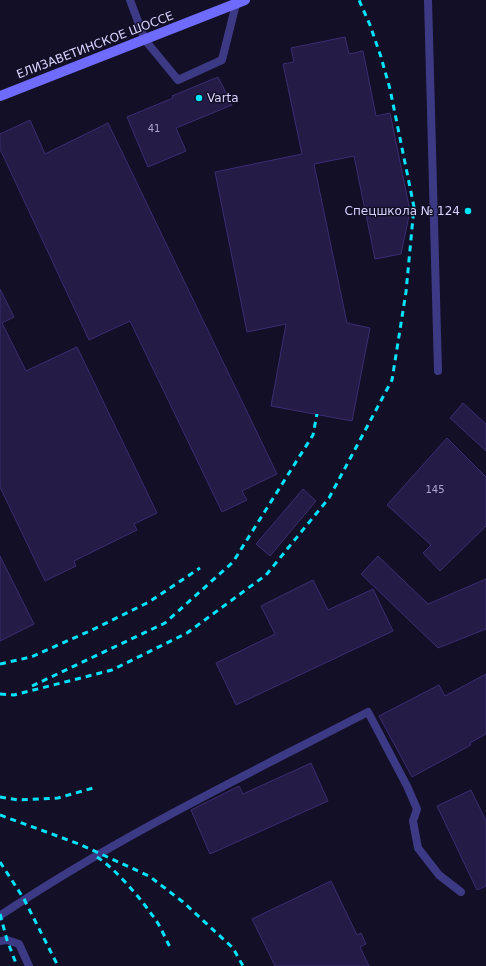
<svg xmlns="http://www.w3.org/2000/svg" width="486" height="966" viewBox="0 0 486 966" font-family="'DejaVu Sans',sans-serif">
	<rect width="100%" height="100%" fill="#130f26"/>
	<path fill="#241b47" stroke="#3b2d73" d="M 345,37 L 349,54 L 363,51 L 376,116 L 390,113 L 410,211 L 401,254 L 375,259 L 354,156 L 314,164 L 347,323 L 370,328 L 352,421 L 271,406 L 286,324 L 247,332 L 215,172 L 302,154 L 283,64 L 294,62 L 291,48 Z
		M 218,77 L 232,105 L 176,128 L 186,151 L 148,167 L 127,117 L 173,98 L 172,96 Z
		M 30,120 L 45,154 L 108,123 L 277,474 L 242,491 L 247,500 L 222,512 L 130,321 L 89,340 L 0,149 L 0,134 Z
		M 0,289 L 14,317 L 2,323 L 26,371 L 77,347 L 157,513 L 134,524 L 137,530 L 74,561 L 76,566 L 45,581 L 0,487 Z
		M 463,403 L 486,424 L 486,451 L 450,418 Z
		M 447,438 L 486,477 L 486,526 L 440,571 L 423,553 L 431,545 L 387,505 Z
		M 303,489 L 316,501 L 270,556 L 256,544 Z
		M 0,556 L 34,624 L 0,641 Z
		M 378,556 L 428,604 L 486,579 L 486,629 L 438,648 L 361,574 Z
		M 313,580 L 328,610 L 373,589 L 393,631 L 236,705 L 216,663 L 275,634 L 261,606 Z
		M 486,674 L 486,734 L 470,743 L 471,745 L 412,777 L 379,716 L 439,685 L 445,696 Z
		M 311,763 L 328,801 L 210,854 L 191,810 L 239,786 L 243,794 Z
		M 471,790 L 486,821 L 486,886 L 477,890 L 437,806 Z
		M 331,881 L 357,935 L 361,933 L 366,944 L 360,947 L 369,966 L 275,966 L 252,919 Z"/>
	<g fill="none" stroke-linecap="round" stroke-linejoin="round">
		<path stroke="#3d3a85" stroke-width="8" d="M 130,0 L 145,40 L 178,80 L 222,60 L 236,4
			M 428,0 L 438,371
			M 0,917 L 1,915 C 117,837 244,776 368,712 L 407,786 L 417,809 L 413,821 L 418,848 L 439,875 L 461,892
			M 0,941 L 7,940 L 19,944 L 29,966"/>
		<path stroke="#6f6bff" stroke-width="10" d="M 0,96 L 245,0"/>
		<path stroke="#00e5ff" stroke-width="3" stroke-dasharray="6 5" stroke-linecap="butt" d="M 0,664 L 31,657 L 92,630 L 149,602 L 200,568
			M 32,686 L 165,623 L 233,562 L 313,435 L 317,414
			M 0,694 L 14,695 L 112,670 L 187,633 L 266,575 L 329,498 L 392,380 L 406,292 L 414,207 L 390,89 L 381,57 L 370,25 L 359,0
			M 0,797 L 18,800 L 58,798 L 93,788
			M 0,815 L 79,844 L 149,876 L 183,902 L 233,948 L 243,966
			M 97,857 C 117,870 141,899 155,919 C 161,927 165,938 170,947
			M 0,862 L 24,899 L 58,966
			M 0,914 L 7,940 L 17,966"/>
	</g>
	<g fill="#00e5ff" stroke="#130f26" stroke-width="1.5">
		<circle cx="199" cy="98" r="4"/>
		<circle cx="468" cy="211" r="4"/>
	</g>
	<g text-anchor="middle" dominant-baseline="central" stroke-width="3" stroke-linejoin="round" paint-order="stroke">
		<g font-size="10" fill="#aca6d1">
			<text x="154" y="128">41</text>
			<text x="435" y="489">145</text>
		</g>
		<g font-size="12" fill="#d9d4ff" stroke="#130f26">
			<text transform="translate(95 45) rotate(-21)">ЕЛИЗАВЕТИНСКОЕ ШОССЕ</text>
		</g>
		<g font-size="12" fill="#d9d4ff" stroke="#130f26" text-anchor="start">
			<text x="207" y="98">Varta</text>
			<text x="460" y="211" text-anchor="end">Спецшкола № 124</text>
		</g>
	</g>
</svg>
